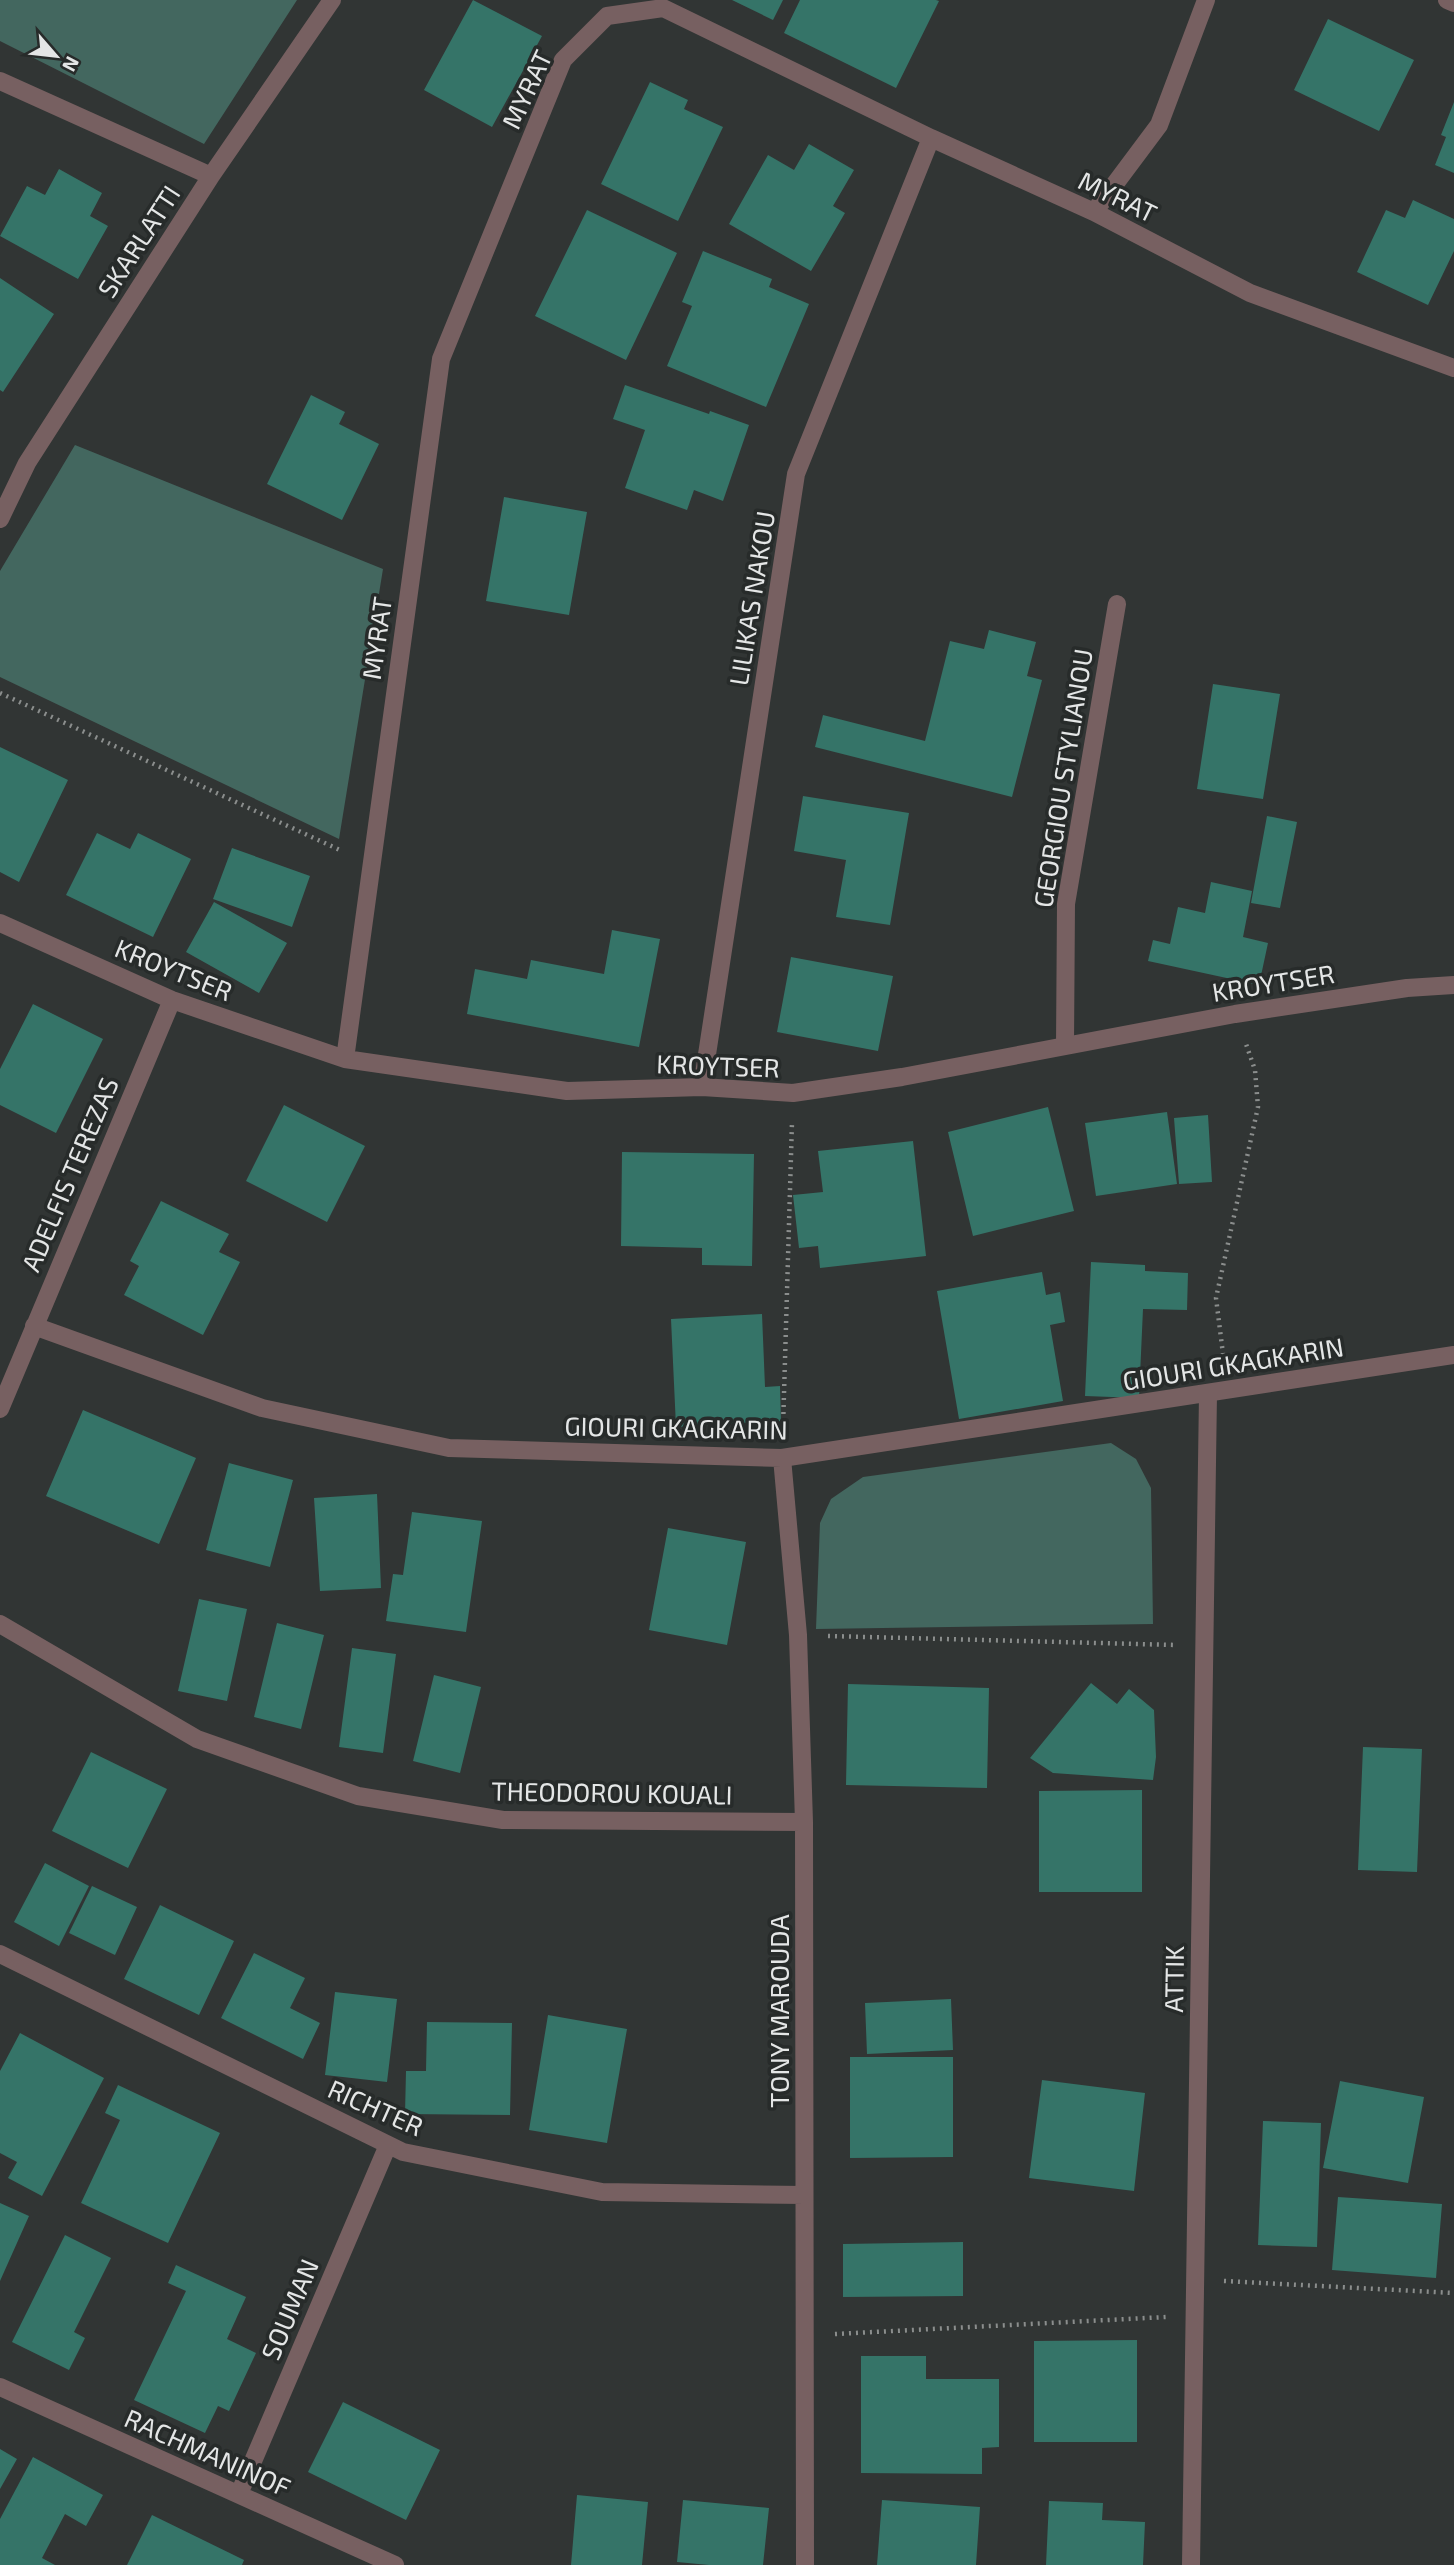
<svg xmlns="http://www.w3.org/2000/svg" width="1454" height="2565" viewBox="0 0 1454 2565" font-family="'Exo 2',sans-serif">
	<rect width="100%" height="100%" fill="#313534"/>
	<path fill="#43675f" d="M 0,0 L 297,0 L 204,144 L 0,41 Z
		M 75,445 L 383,569 L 339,839 L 0,677 L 0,571 Z
		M 1111,1443 L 1136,1459 L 1151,1488 L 1153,1624 L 816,1629 L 820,1523 L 831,1499 L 863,1477 Z"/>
	<path fill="#357468" d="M 473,0 L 542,36 L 492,127 L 424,90 Z
		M 732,0 L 783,0 L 773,20 Z
		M 800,0 L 936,0 L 939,1 L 896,88 L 784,33 Z
		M 1328,19 L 1414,60 L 1379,131 L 1294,90 Z
		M 650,82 L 688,100 L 684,109 L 723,127 L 678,221 L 601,184 Z
		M 1454,102 L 1454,173 L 1435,165 L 1446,137 L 1441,135 Z
		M 809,144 L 854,170 L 833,206 L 845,213 L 811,271 L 729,224 L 768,155 L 794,170 Z
		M 59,169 L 102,193 L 90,216 L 108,226 L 78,279 L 0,236 L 27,186 L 45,195 Z
		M 1413,200 L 1454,219 L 1454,251 L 1428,305 L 1357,272 L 1386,210 L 1405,218 Z
		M 587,210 L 677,253 L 626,360 L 535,316 Z
		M 703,251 L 772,279 L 769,287 L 809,304 L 766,407 L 667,366 L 692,306 L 682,302 Z
		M 0,278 L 54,314 L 3,392 L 0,390 Z
		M 625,385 L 709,414 L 710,411 L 749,425 L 723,501 L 694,490 L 687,510 L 625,488 L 645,430 L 613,419 Z
		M 311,395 L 345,412 L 339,424 L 379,444 L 342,520 L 267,484 Z
		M 504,497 L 587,512 L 569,615 L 486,601 Z
		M 989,630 L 1036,642 L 1027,676 L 1042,680 L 1012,797 L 815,747 L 823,715 L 925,741 L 950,641 L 984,649 Z
		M 1213,684 L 1280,694 L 1263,799 L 1197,789 Z
		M 0,747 L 68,780 L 19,882 L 0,872 Z
		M 803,796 L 909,813 L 890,925 L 836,917 L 846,860 L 794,851 Z
		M 1267,816 L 1297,822 L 1280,908 L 1251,903 Z
		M 97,833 L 130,849 L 138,833 L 191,859 L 153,937 L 66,895 Z
		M 232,848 L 310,876 L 292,927 L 213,899 Z
		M 1211,882 L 1252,891 L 1243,937 L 1268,943 L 1259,985 L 1148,961 L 1153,940 L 1170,944 L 1178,907 L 1205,913 Z
		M 214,902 L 287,943 L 259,993 L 186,952 Z
		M 612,930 L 660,939 L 639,1047 L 467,1014 L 475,969 L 527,979 L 531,960 L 604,974 Z
		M 791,957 L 893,976 L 878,1051 L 777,1032 Z
		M 33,1004 L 103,1039 L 56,1133 L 0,1105 L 0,1069 Z
		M 284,1105 L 365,1146 L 327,1222 L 246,1181 Z
		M 1048,1107 L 1074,1211 L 973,1236 L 948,1132 Z
		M 1167,1112 L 1177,1184 L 1096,1196 L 1085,1123 Z
		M 1208,1115 L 1212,1182 L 1179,1184 L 1174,1118 Z
		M 913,1141 L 926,1256 L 820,1268 L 818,1246 L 799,1248 L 793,1195 L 823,1192 L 818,1151 Z
		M 622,1152 L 754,1154 L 752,1266 L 702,1265 L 702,1248 L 621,1246 Z
		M 161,1201 L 229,1234 L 219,1252 L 240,1262 L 203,1335 L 124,1295 L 139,1266 L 130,1261 Z
		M 1091,1262 L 1145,1265 L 1145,1271 L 1188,1273 L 1187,1310 L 1143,1309 L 1139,1398 L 1085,1396 Z
		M 1042,1272 L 1046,1295 L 1060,1292 L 1065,1322 L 1050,1325 L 1063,1401 L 959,1419 L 937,1291 Z
		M 762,1314 L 765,1387 L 780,1386 L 781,1421 L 676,1427 L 671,1319 Z
		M 83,1410 L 196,1458 L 159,1544 L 46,1496 Z
		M 229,1463 L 293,1480 L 270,1567 L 206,1550 Z
		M 377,1494 L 381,1588 L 320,1591 L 314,1498 Z
		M 412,1512 L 482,1521 L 466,1632 L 386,1621 L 393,1574 L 403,1575 Z
		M 668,1528 L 746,1542 L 727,1645 L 649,1630 Z
		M 199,1599 L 247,1609 L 227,1701 L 178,1691 Z
		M 277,1623 L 324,1635 L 301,1729 L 254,1717 Z
		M 352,1648 L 396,1654 L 383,1753 L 339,1747 Z
		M 434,1675 L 481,1687 L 460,1773 L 413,1761 Z
		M 1091,1683 L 1117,1704 L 1129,1689 L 1154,1710 L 1156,1757 L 1153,1780 L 1053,1773 L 1030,1758 Z
		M 848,1684 L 989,1688 L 987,1788 L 846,1785 Z
		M 1363,1747 L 1422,1749 L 1417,1872 L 1358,1870 Z
		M 91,1752 L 167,1789 L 128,1868 L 52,1831 Z
		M 1142,1790 L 1142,1892 L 1039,1892 L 1039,1791 Z
		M 45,1863 L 89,1886 L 59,1946 L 14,1922 Z
		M 92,1886 L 137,1907 L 115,1955 L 69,1933 Z
		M 160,1905 L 234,1941 L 199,2015 L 124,1979 Z
		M 254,1953 L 305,1978 L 290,2008 L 320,2023 L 303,2059 L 221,2018 Z
		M 335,1992 L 397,1999 L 387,2082 L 325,2075 Z
		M 951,1999 L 953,2050 L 867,2054 L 865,2003 Z
		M 548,2015 L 627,2029 L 607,2143 L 529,2130 Z
		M 427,2022 L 512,2023 L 510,2115 L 405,2114 L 406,2071 L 426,2071 Z
		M 20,2033 L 104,2078 L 42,2196 L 8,2178 L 17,2162 L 0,2153 L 0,2071 Z
		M 850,2057 L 953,2057 L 953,2157 L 850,2158 Z
		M 1042,2080 L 1145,2093 L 1134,2191 L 1029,2178 Z
		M 1340,2081 L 1424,2097 L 1408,2183 L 1323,2168 Z
		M 118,2085 L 220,2133 L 168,2243 L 81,2203 L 120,2120 L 105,2113 Z
		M 1263,2121 L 1321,2123 L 1317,2247 L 1258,2245 Z
		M 1338,2197 L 1442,2204 L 1436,2278 L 1332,2270 Z
		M 0,2203 L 29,2216 L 0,2281 Z
		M 65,2235 L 111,2258 L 74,2332 L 85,2338 L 69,2370 L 12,2342 Z
		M 963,2242 L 963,2296 L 843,2297 L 843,2244 Z
		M 176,2265 L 246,2297 L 227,2339 L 256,2353 L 229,2411 L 218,2406 L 205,2433 L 134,2400 L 186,2291 L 168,2283 Z
		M 1137,2340 L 1137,2442 L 1034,2442 L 1034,2341 Z
		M 861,2356 L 926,2356 L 926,2379 L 999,2379 L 999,2447 L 982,2448 L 982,2474 L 861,2473 Z
		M 343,2402 L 440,2450 L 406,2520 L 308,2472 Z
		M 0,2449 L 17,2459 L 0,2489 Z
		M 33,2457 L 103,2495 L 86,2526 L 65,2514 L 42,2558 L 55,2565 L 0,2565 L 0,2519 Z
		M 577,2495 L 648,2502 L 642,2565 L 571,2565 Z
		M 683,2500 L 769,2508 L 763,2565 L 709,2565 L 677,2562 Z
		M 882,2500 L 980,2507 L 976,2565 L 877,2565 Z
		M 1049,2501 L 1103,2503 L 1102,2520 L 1145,2522 L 1143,2565 L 1046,2565 Z
		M 152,2515 L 244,2560 L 242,2565 L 127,2565 Z"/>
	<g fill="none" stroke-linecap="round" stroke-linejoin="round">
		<path stroke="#8b8e8d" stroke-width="4.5" stroke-dasharray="2 5" stroke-linecap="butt" d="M 0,693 L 342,851
			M 1224,1362 L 1216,1298 L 1258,1107 L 1255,1070 L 1245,1041
			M 783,1428 L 792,1122
			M 828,1636 L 1176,1645
			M 1224,2281 L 1454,2293
			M 835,2334 L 1166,2317"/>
		<path stroke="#776061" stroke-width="18" d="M 1447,0 L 1454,3
			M 0,81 L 211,176
			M 1094,212 L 1159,125 L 1206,0
			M 0,519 L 27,463 L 211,176 L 332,0
			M 0,923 L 172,1000 L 345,1059 L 567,1091 L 702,1087 L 793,1093 L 902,1077 L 1235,1014 L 1407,988 L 1454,985
			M 1065,1045 L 1066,904 L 1117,604
			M 345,1059 L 441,359 L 563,60 L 607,16 L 663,8 L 931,138 L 1094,212 L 1250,293 L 1454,368
			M 702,1087 L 796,474 L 931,138
			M 34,1326 L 262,1408 L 449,1448 L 782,1458 L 1454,1355
			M 0,1409 L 172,1000
			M 782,1458 L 798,1635 L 804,1822 L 805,2565
			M 0,1624 L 197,1739 L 358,1796 L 503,1820 L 804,1822
			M 0,1954 L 403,2152 L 602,2192 L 804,2195
			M 0,2387 L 395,2565
			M 239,2494 L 388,2145
			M 1191,2565 L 1208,1394"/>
	</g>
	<g text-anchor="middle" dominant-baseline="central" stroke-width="7" stroke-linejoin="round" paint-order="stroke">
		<g font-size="26" fill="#e4e6e6" stroke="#272b2a">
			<text transform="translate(526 89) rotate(-65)">MYRAT</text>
			<text transform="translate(1118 196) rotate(26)">MYRAT</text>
			<text transform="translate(138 241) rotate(-57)">SKARLATTI</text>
			<text transform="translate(751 598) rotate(-81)">LILIKAS NAKOU</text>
			<text transform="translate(376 638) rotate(-82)">MYRAT</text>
			<text transform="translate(1062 778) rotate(-81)">GEORGIOU STYLIANOU</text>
			<text transform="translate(174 969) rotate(22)">KROYTSER</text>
			<text transform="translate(1273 982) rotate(-9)">KROYTSER</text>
			<text transform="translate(718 1065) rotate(2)">KROYTSER</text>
			<text transform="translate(69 1174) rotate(-67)">ADELFIS TEREZAS</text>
			<text transform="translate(1233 1363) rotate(-9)">GIOURI GKAGKARIN</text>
			<text transform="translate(676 1427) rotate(1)">GIOURI GKAGKARIN</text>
			<text transform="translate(612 1792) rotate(1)">THEODOROU KOUALI</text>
			<text transform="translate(1173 1979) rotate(-89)">ATTIK</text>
			<text transform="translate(778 2011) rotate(-90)">TONY MAROUDA</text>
			<text transform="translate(376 2107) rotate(24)">RICHTER</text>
			<text transform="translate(289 2309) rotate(-67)">SOUMAN</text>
			<text transform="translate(208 2452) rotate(24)">RACHMANINOF</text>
		</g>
	</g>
	<g transform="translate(56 56) rotate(118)" stroke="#272b2a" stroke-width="5" paint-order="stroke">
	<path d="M0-5L12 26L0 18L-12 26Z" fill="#e4e6e6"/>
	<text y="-10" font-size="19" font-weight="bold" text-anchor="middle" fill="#e4e6e6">N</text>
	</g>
</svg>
